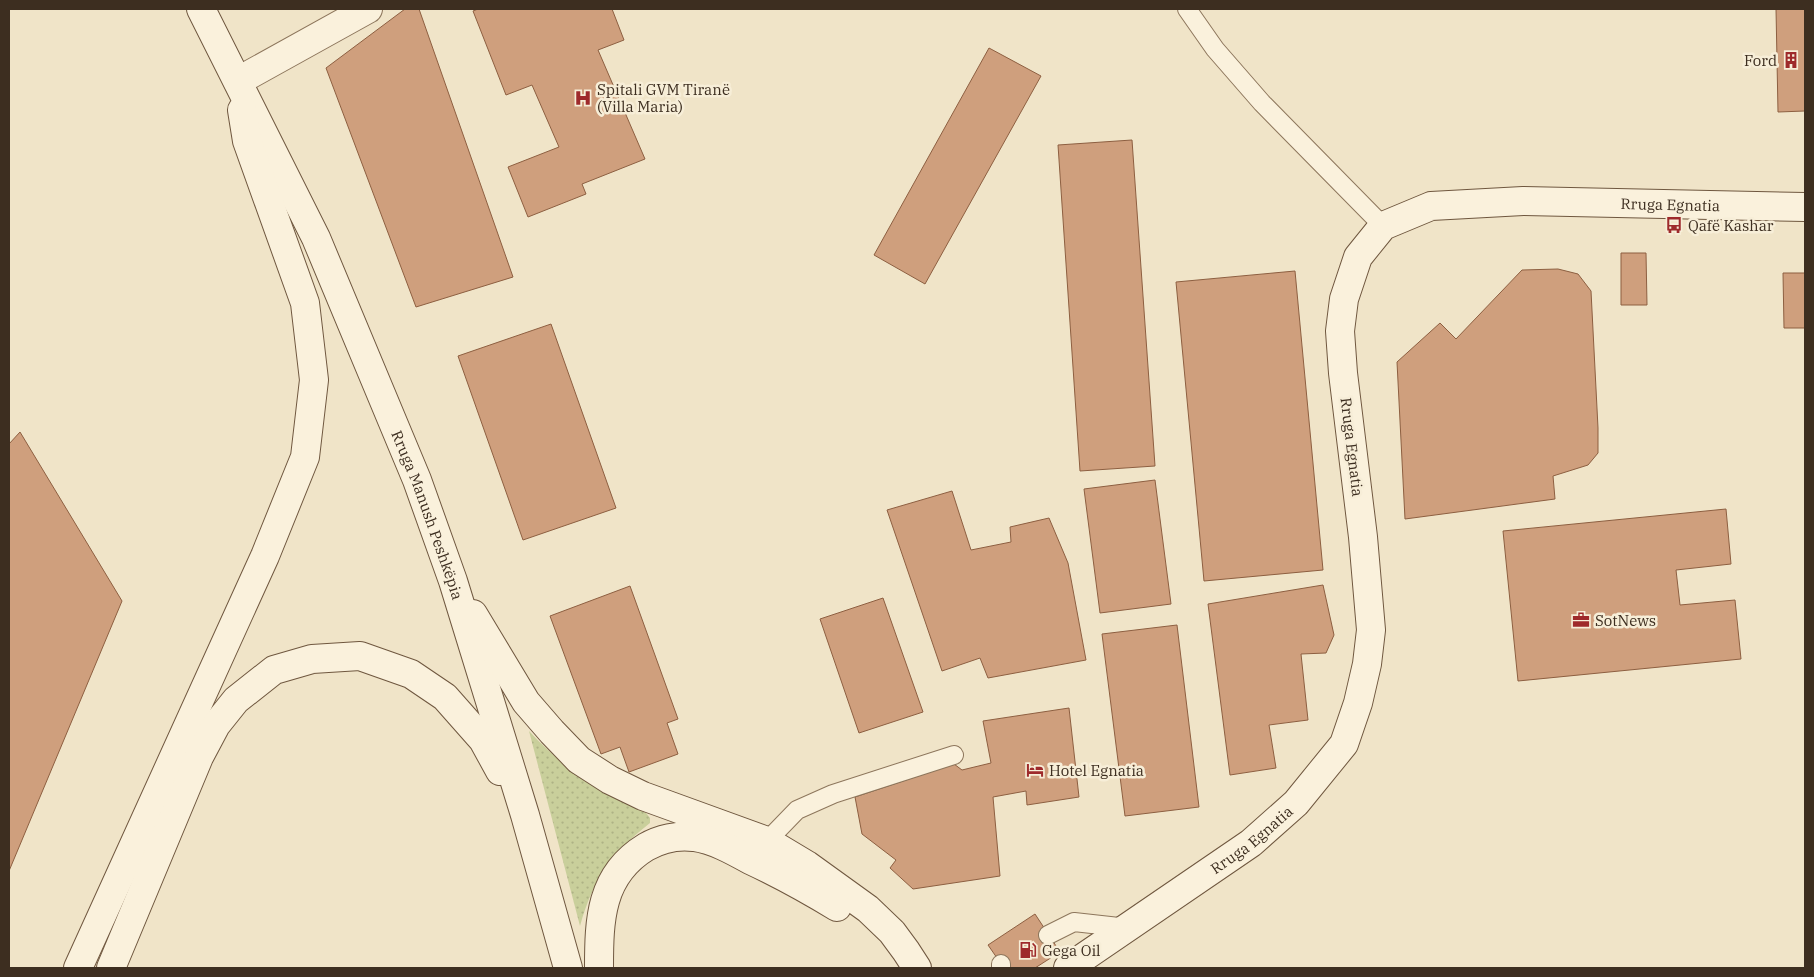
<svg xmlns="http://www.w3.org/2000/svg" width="1814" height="977" viewBox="0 0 1814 977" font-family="'IBM Plex Serif',serif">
	<defs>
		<pattern id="green-dots" width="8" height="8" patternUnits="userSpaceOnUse" patternTransform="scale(1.25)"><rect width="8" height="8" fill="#c9cf9b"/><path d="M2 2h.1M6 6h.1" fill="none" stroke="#aeb285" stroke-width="1.8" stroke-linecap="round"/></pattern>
	</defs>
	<rect width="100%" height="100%" fill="#f0e4c8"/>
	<path fill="url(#green-dots)" d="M 529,731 C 565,770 600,790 646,813 L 650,818 L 650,823 C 611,854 594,877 580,926 Z"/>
	<path fill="#cf9f7d" stroke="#8d5f41" d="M 405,9 L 419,9 L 513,277 L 416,307 L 326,68 Z
		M 478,9 L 612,9 L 624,40 L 598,50 L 645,159 L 582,184 L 586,194 L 528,217 L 508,167 L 559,147 L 532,85 L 506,95 L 473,11 Z
		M 1776,9 L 1805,9 L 1805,111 L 1778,112 Z
		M 989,48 L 1041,76 L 925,284 L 874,255 Z
		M 1132,140 L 1155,466 L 1080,471 L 1058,145 Z
		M 1621,253 L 1646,253 L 1647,305 L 1621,305 Z
		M 1558,269 L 1578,274 L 1591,291 L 1598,428 L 1598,453 L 1588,465 L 1553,476 L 1555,499 L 1405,519 L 1397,362 L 1440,323 L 1456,339 L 1522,270 Z
		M 1295,271 L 1323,570 L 1204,581 L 1176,282 Z
		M 1783,273 L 1805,273 L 1805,328 L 1784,328 Z
		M 551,324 L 616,508 L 523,540 L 458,356 Z
		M 20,432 L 122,601 L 9,871 L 9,444 Z
		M 1155,480 L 1171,604 L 1100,613 L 1084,489 Z
		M 952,491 L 971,550 L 1011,542 L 1010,527 L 1049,518 L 1068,563 L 1086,660 L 988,678 L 980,658 L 942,671 L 887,510 Z
		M 1726,509 L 1731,564 L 1676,570 L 1680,605 L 1735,600 L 1741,659 L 1518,681 L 1503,531 Z
		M 1323,585 L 1334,635 L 1326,653 L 1301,654 L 1308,720 L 1269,725 L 1276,768 L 1230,775 L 1208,604 Z
		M 630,586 L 678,719 L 667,723 L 678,754 L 629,772 L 620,747 L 601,754 L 550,616 Z
		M 883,598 L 923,712 L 859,733 L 820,619 Z
		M 1177,625 L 1199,807 L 1125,816 L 1102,634 Z
		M 1069,708 L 1079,797 L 1027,805 L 1026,791 L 993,797 L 1000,876 L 913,889 L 890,868 L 896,860 L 862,834 L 855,797 L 954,764 L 962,770 L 991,763 L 983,721 Z
		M 1035,914 L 1060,952 L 1035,968 L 1004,968 L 988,945 Z"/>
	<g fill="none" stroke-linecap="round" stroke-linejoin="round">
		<g stroke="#8d765c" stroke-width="20">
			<path id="lane" d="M 1187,9 L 1215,49 L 1262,103 L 1383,226
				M 767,841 L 797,810 L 833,794 L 954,755
				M 1048,935 L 1074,922 L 1128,928
				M 1001,964 L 1001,968"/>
		</g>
		<g stroke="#8d765c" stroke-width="30">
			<path id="street" d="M 238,81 L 368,9"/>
		</g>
		<g stroke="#6f573f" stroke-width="30">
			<g id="secondary">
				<path id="s1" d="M 201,9 L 316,238 L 417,480 L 453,581 L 525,815 L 568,968"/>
				<path d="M 473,614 L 526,702 L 552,732 L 579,760 L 610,780 L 643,796 L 767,841 L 807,865 L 868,909 L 892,932 L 906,951 L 917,968"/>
				<path d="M 78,968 L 265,556 L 305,457 L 314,380 L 305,303 L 247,141 L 242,110"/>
				<path d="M 111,968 L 199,757 L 216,725 L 236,700 L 274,670 L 312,659 L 360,656 L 411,674 L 445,697 L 483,740 L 500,771"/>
				<path d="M 599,968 C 599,920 600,875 646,847 C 660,839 678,835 694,837 C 714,840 732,850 750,860 C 780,874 809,890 837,907"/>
				<path id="s2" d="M 1068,968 L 1251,843 L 1296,803 L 1344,744 L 1358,703 L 1367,664 L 1371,630 L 1363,537 L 1343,373 L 1340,331 L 1344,299 L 1358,257 L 1383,226 L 1431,206 L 1523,201 L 1805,207"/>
			</g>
		</g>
		<use href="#lane" stroke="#faf1dc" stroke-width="18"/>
		<use href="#street" stroke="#faf1dc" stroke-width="28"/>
		<use href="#secondary" stroke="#faf1dc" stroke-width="28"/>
	</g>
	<defs>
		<g id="building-bare" transform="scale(1.35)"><path d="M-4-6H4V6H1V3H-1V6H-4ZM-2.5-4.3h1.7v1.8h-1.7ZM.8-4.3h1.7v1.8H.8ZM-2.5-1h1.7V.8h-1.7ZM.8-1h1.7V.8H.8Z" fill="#9e2a2b" stroke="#f7eed8" stroke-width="2.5" paint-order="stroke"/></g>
		<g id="hospital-bare" transform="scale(1.35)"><path d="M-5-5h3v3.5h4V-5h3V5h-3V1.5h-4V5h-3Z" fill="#9e2a2b" stroke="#f7eed8" stroke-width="2.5" paint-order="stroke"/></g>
		<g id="bus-bare" transform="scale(1.35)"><path d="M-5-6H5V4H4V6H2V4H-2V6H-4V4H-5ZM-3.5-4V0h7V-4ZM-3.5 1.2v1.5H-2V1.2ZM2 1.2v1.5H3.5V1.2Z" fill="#9e2a2b" stroke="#f7eed8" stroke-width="2.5" paint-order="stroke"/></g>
		<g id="office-bare" transform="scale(1.35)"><path d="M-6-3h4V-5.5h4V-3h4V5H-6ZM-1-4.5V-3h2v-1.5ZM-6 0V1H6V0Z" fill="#9e2a2b" stroke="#f7eed8" stroke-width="2.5" paint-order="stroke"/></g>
		<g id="hotel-bare" transform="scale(1.35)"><path d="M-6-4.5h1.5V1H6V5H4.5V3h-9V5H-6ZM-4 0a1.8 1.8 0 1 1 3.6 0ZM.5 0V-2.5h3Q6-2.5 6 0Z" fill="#9e2a2b" stroke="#f7eed8" stroke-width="2.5" paint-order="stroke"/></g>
		<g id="fuel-bare" transform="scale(1.35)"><path d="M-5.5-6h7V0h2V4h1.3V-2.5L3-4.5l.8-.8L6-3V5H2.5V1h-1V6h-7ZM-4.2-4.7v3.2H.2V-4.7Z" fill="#9e2a2b" stroke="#f7eed8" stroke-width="2.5" paint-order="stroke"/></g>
	</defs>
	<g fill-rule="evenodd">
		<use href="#building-bare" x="1791" y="60"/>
		<use href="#hospital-bare" x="583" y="98"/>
		<use href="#bus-bare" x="1674" y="225"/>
		<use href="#office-bare" x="1581" y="620"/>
		<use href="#hotel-bare" x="1035" y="770"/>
		<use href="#fuel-bare" x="1028" y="950"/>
	</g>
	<g text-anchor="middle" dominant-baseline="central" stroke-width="5" stroke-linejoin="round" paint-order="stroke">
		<g font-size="15" fill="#3d2e20" stroke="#f7eed8" text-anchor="start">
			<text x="1777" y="60" text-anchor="end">Ford</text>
			<text x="597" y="89">Spitali GVM Tiranë<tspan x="597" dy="17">(Villa Maria)</tspan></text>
			<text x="1688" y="225">Qafë Kashar</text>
			<text x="1595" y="620">SotNews</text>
			<text x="1049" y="770">Hotel Egnatia</text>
			<text x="1042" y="950">Gega Oil</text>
		</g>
		<g font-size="15" fill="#3d2e20" stroke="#f7eed8">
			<text stroke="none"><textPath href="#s2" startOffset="1184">Rruga Egnatia</textPath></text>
			<text transform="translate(1352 447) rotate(83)">Rruga Egnatia</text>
			<text stroke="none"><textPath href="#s1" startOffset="555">Rruga Manush Peshkëpia</textPath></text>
			<text stroke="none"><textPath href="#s2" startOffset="224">Rruga Egnatia</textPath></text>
		</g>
	</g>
	<rect width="1814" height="977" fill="none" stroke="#3d2e20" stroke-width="20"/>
</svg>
